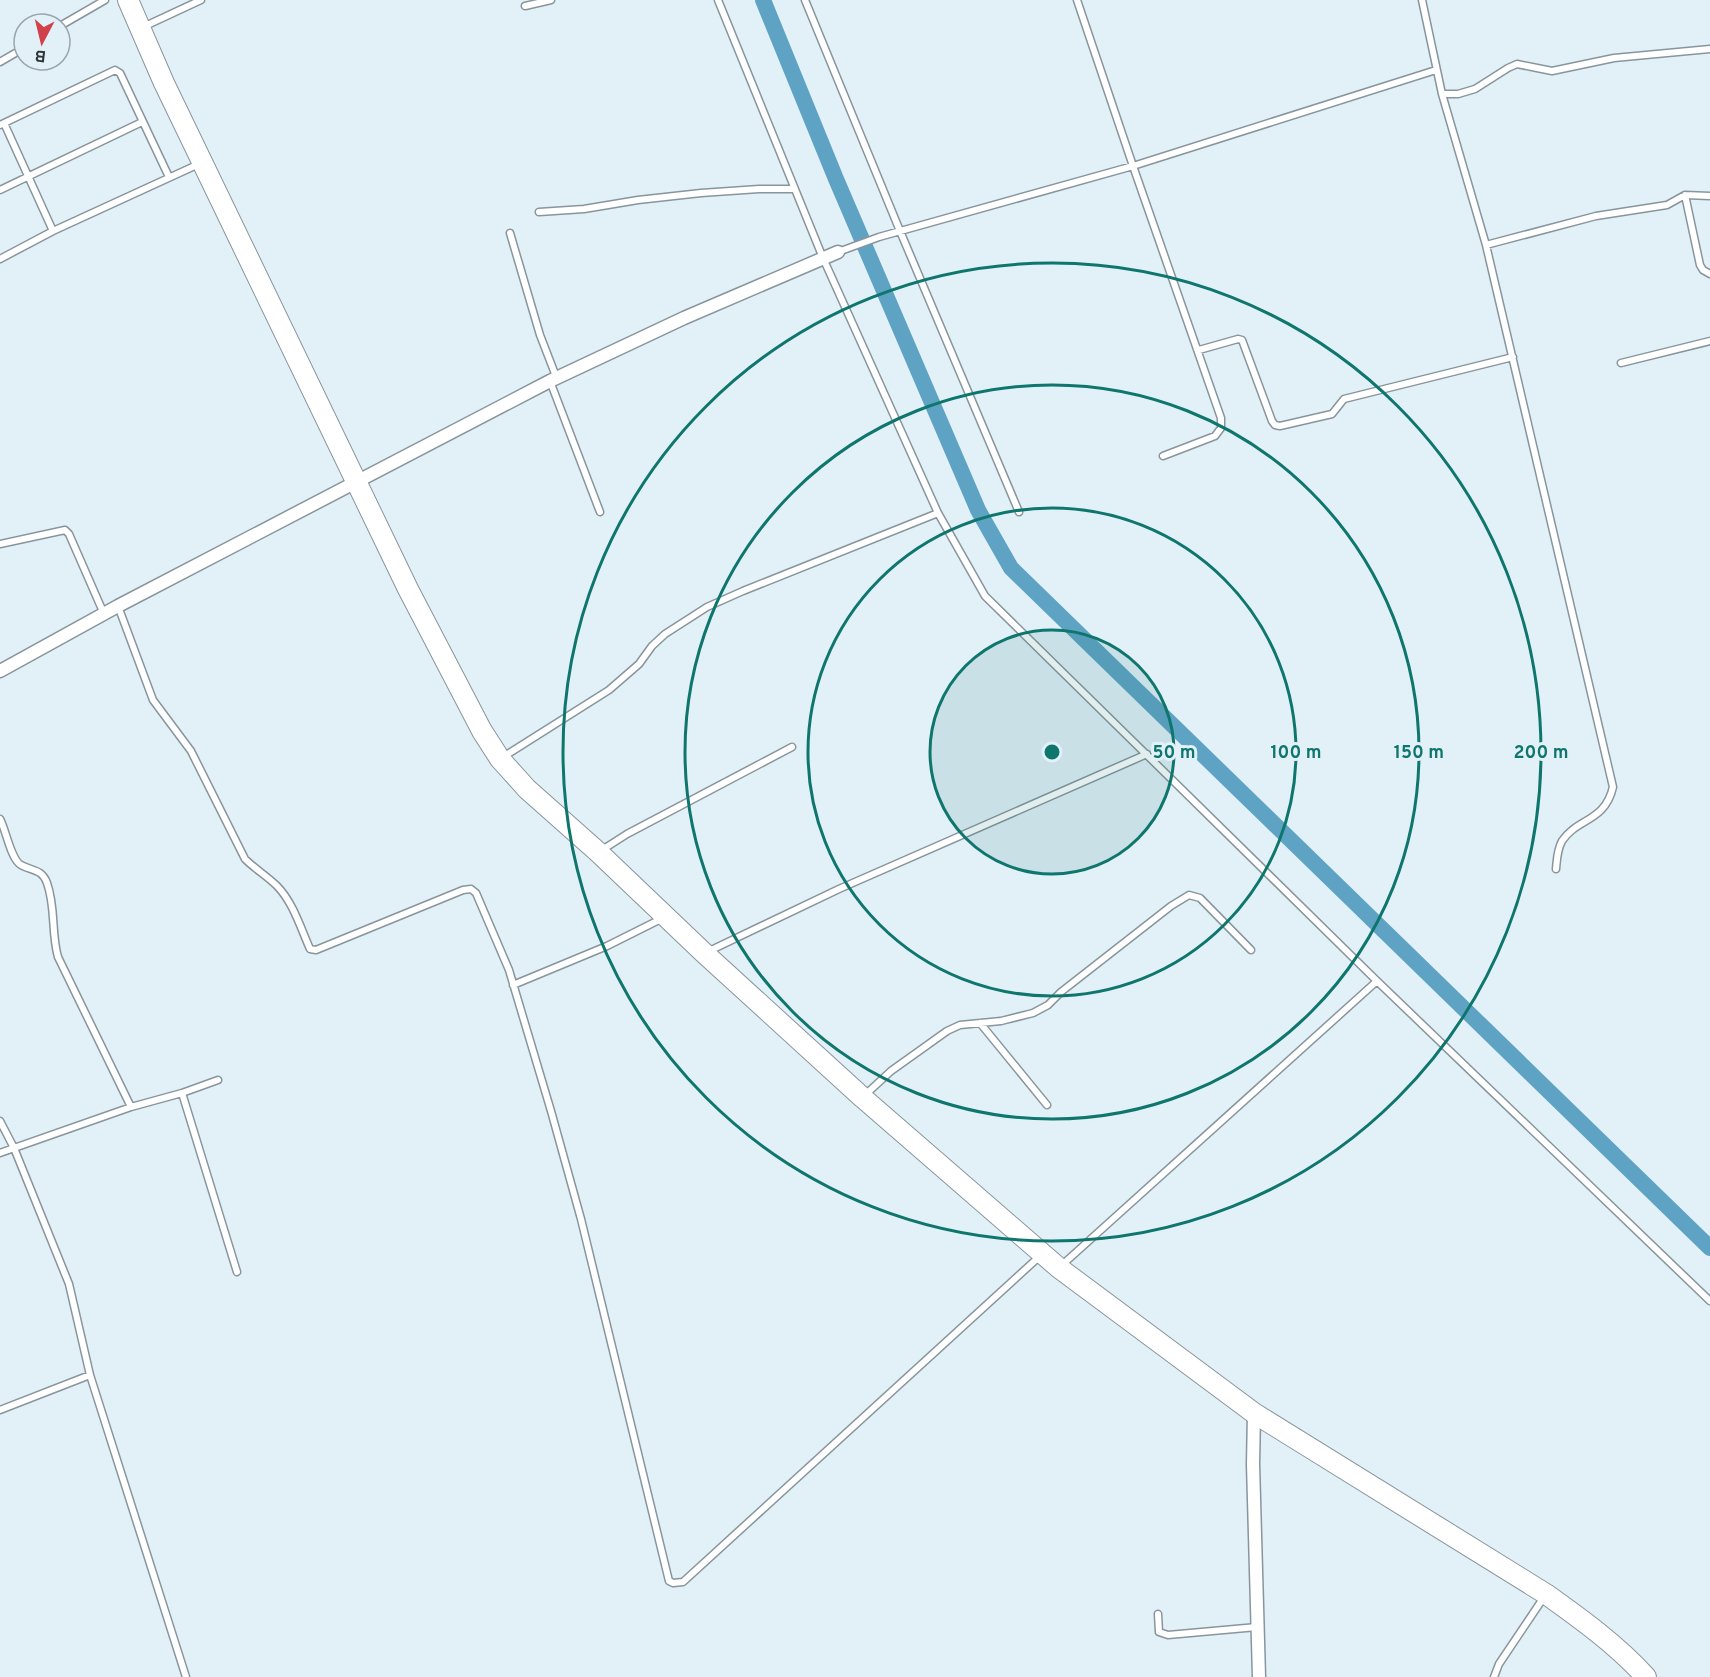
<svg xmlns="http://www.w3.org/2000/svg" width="1710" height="1677" viewBox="0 0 1710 1677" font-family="Overpass,sans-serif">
	<rect width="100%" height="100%" fill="#e2f0f8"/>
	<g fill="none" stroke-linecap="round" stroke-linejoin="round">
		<path stroke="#5fa3c4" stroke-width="16" d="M 763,0 L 836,179 L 978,510 L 1011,568 L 1710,1248"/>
		<g stroke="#88959d" stroke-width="9">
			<path id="service" d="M 718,0 L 823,258 L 938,513 L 985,596 L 1377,981 L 1710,1301
				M 805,0 L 900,231 L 1019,512
				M 1077,0 L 1133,166 L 1221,418 L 1221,428 L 1215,436 L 1163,456
				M 1422,0 L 1442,94 L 1486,245 L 1613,787 C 1605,822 1577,818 1562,841 C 1557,850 1557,859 1556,869
				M 525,6 L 551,0
				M 60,26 L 105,0
				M 143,27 L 201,0
				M 0,62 L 24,48
				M 1442,94 L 1458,94 L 1475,89 L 1508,68 L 1517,64 L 1552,71 L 1614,58 L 1710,49
				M 4,123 L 53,231
				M 0,125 L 115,70 L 120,73 L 169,177
				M 0,190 L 142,122
				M 1685,195 L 1700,265 L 1703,270 L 1710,274
				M 539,212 L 584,209 L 638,200 L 701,193 L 759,189 L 794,189
				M 510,233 L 540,335 L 557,379
				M 1486,245 L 1596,216 L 1667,205 L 1685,195 L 1710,196
				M 838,252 L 879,237 L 1133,166 L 1436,70
				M 0,259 L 53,231 L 199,164
				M 1199,350 L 1238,339 L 1242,340 L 1272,421 L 1275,425 L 1280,426 L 1332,414 L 1344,399 L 1513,357
				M 1621,363 L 1710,341
				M 550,381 L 600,512
				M 0,544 L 65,530 L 69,534 L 104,614
				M 118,606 L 153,700 L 191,751 L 245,859 C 255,869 267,876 277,886 C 293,902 301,929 310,949 L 316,950 L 463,890 L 471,889 L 476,893 L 509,970 L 551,1111 L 581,1219 L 669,1581 L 673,1583 L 683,1582 L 1040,1256
				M 503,757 L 609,690 L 639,664 L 652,646 L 665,634 L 707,607 L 743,591 L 938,513
				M 0,819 C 6,830 11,860 21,865 C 32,871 42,869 47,883 C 56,908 51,933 58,957 L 131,1107
				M 602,850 L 627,834 L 792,747
				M 707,952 L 839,889 L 1147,754
				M 513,985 L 607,946 L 663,918
				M 980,1023 L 1047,1105
				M 182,1093 L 237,1272
				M 865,1095 L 891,1071 L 947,1031 L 960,1025 L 1001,1021 L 1033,1013 L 1048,1005 L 1061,992 L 1171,906 L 1189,895 L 1200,898 L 1251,950
				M 0,1121 L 14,1148 L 69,1284 L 90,1375 L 186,1677
				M 0,1153 L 131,1107 L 182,1093 L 218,1080
				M 1062,1265 L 1377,981
				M 0,1410 L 90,1375
				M 1158,1614 L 1159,1632 L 1168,1635 L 1257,1627
				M 1494,1677 L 1499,1664 L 1544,1597"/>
		</g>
		<g stroke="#88959d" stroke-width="15">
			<path id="minor" d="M 0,671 L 118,606 L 550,381 L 684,318 L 838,252
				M 1254,1413 L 1253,1464 L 1259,1677"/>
		</g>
		<g stroke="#88959d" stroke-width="22">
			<path id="primary" d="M 128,0 L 164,83 L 408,589 L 482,731 L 500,759 L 527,789 L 598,852 L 704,953 L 863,1098 L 1059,1268 L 1254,1413 L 1546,1594 C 1581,1619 1617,1645 1646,1677"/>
		</g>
		<use href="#service" stroke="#fff" stroke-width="6"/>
		<use href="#minor" stroke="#fff" stroke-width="12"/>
		<use href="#primary" stroke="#fff" stroke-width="20"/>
	</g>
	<circle cx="1052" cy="752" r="122" fill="#0f766e" fill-opacity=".12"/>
	<g fill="none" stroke="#0f766e" stroke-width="3">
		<circle cx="1052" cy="752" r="122"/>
		<circle cx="1052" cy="752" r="244"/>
		<circle cx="1052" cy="752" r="367"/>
		<circle cx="1052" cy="752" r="489"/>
	</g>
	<circle cx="1052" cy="752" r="9" fill="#0f766e" stroke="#e2f0f8" stroke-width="3"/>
	<g font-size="18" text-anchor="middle" font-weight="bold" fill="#0f766e" stroke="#e2f0f8" stroke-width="6" stroke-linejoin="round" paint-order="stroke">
		<text x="1174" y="758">50 m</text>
		<text x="1296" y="758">100 m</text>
		<text x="1419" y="758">150 m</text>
		<text x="1541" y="758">200 m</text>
	</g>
	<g transform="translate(42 42) rotate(187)"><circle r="28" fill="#e2f0f8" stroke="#9aa5ab" stroke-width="1.5"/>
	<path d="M0-4.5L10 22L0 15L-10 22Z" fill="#d1414b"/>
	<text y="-9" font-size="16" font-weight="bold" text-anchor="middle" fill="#2f3437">B</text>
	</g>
</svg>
